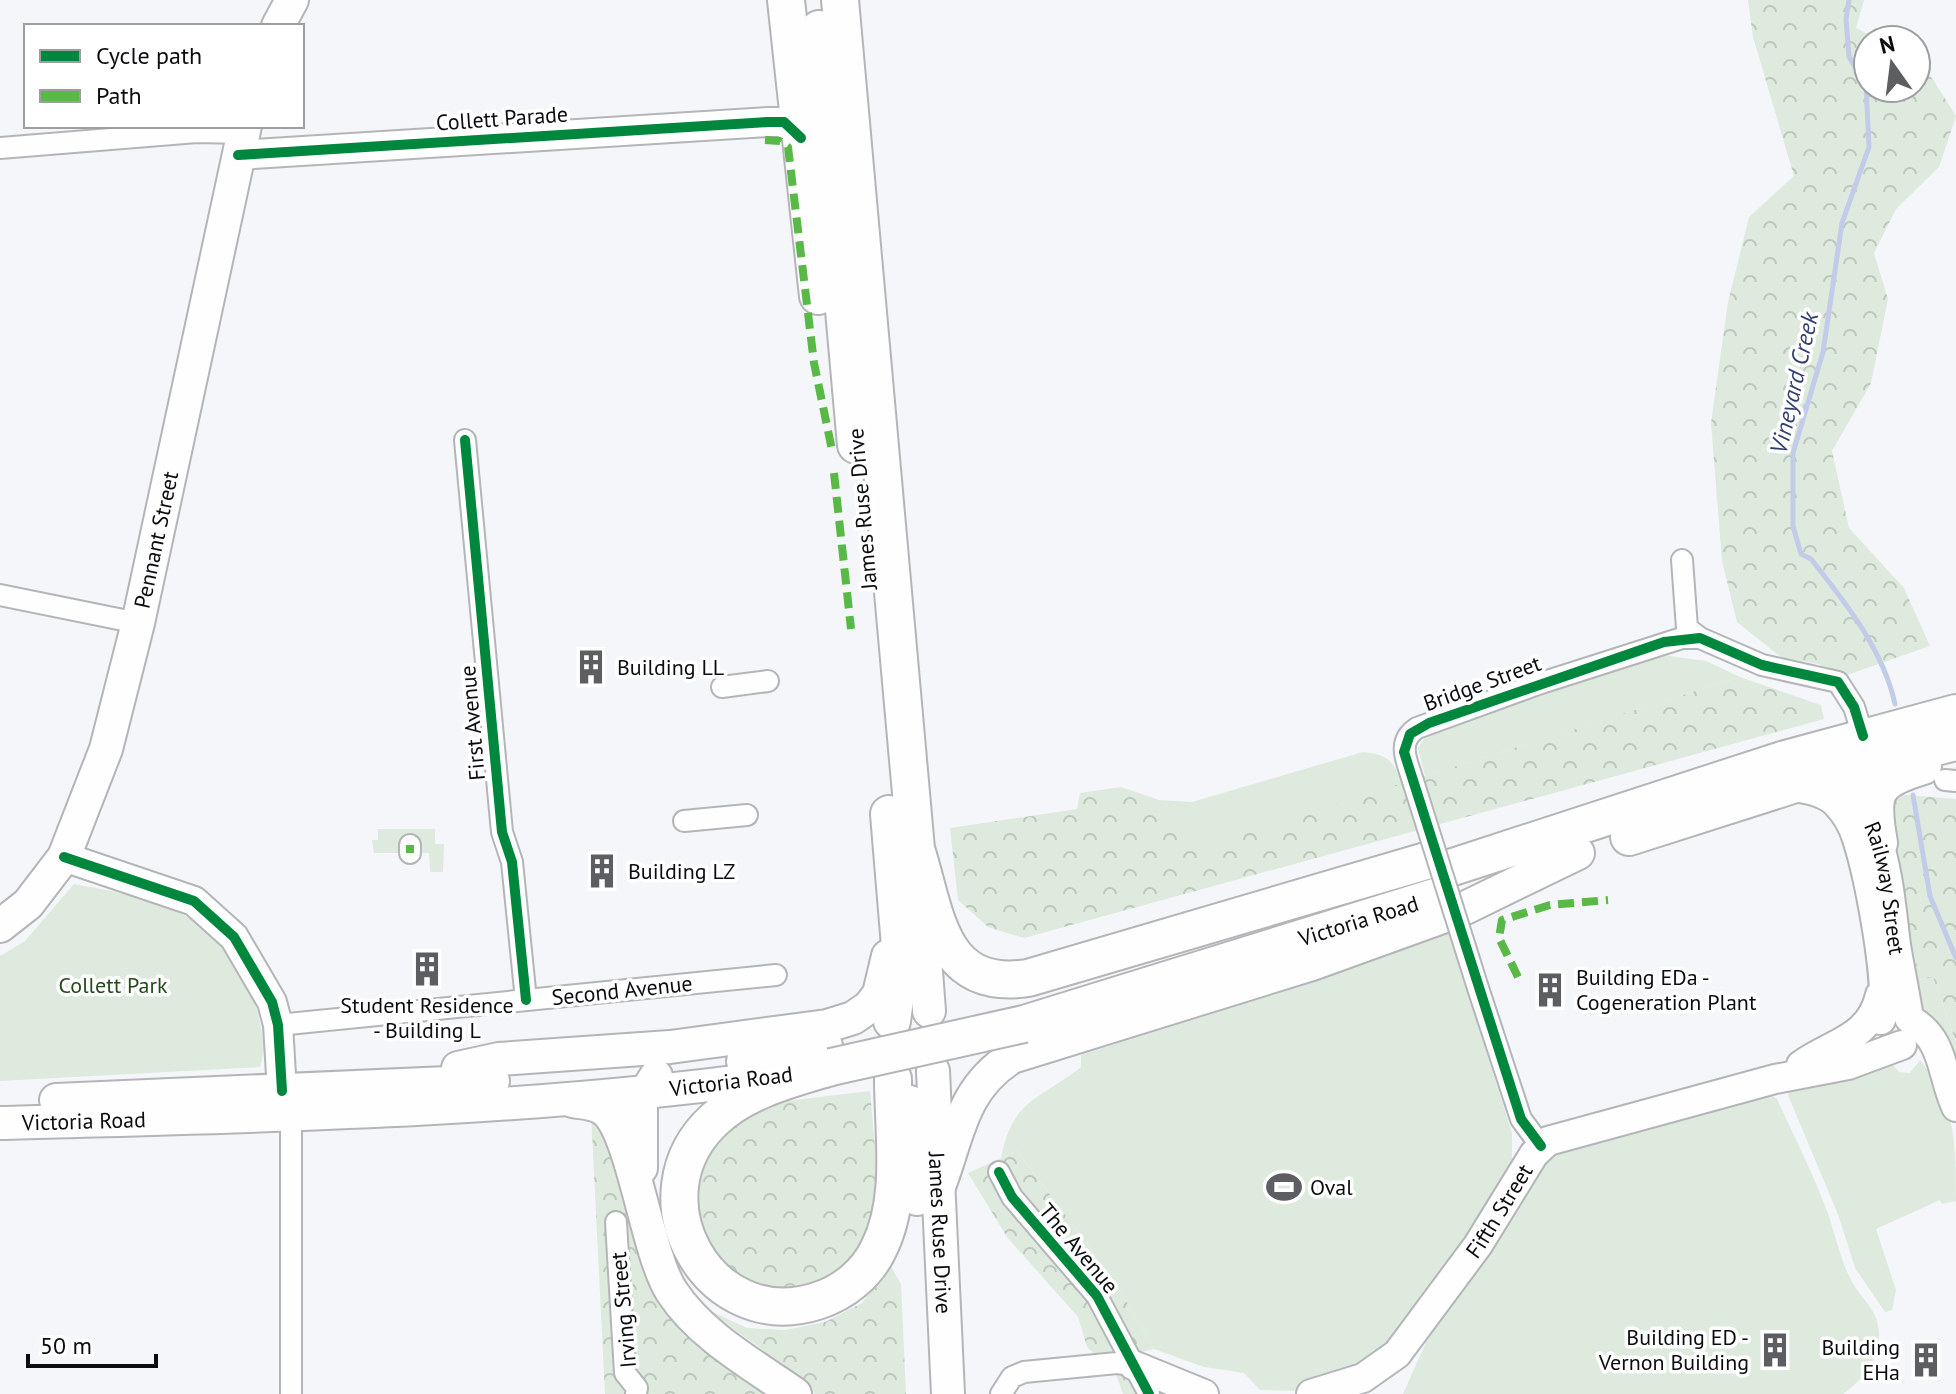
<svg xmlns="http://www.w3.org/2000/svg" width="1956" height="1394" viewBox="0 0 1956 1394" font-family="'PT Sans',sans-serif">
	<defs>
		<pattern id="forest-crowns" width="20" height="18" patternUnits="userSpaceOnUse" patternTransform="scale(2)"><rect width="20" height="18" fill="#deeadd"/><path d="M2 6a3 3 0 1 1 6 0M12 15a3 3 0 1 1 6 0" fill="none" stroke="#bdc8bc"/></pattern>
	</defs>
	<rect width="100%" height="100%" fill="#f5f6fa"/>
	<path fill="#deeadd" d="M 1655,654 L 1706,661 L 1740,677 L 1425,776 L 1418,748 L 1430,729 Z
		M 1363,752 C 1389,755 1393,760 1402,784 L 1208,845 L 1121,787 L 1159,800 L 1192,802 Z
		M 378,829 L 435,829 L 435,844 L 444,844 L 443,872 L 430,872 L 429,853 L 374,853 L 372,840 L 378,840 Z
		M 74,884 C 157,899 229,914 256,1007 C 261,1025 267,1049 260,1067 L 0,1081 L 0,956 L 25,941 Z
		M 1448,931 L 1512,1133 L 1512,1160 L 1506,1176 L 1509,1179 L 1386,1355 L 1299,1391 L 1260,1390 L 1244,1373 L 1204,1367 L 1154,1349 L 1111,1275 L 1017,1151 L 1001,1158 C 1013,1098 1038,1101 1081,1067 L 1081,1055 L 1304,985 Z
		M 1933,977 L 1956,1042 L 1956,1082 L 1920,1009 L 1914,981 Z
		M 1920,1060 C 1956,1105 1956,1144 1956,1201 L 1942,1204 L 1940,1200 L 1876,1229 L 1896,1290 L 1892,1310 L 1885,1312 L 1855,1268 L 1839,1217 L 1788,1095 L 1790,1086 L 1847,1078 L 1892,1064 L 1899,1072 L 1910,1073 Z
		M 1769,1093 L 1777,1099 C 1794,1136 1813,1173 1827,1211 C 1835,1233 1840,1259 1851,1280 C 1861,1300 1878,1308 1879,1333 C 1879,1359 1864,1379 1843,1394 L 1403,1394 L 1431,1331 L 1550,1152 Z"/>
	<path fill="url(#forest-crowns)" d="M 1748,0 L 1864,0 L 1856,28 L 1880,40 L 1868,40 L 1868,88 L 1916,88 L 1916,58 L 1921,61 L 1956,116 L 1939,167 L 1896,209 L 1874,253 L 1888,299 L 1871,383 L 1832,451 L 1849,528 L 1904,588 L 1930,646 L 1847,675 L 1818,664 L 1782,658 L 1737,622 L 1722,561 L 1711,423 L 1728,302 L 1749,217 L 1794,176 L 1753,37 Z
		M 1740,677 L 1821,705 L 1824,719 L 1024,938 L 988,927 L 958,900 L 950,828 L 1077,809 L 1080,793 L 1121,787 L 1208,844 Z
		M 1893,794 L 1956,799 L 1956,1042 L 1933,977 L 1914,981 L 1916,963 L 1909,929 L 1900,917 L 1885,853 L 1896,850 L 1890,815 Z
		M 870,1091 L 880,1204 L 870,1244 L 850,1267 L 804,1295 L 735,1284 L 694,1233 L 694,1168 L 712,1139 L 769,1103 Z
		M 591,1113 L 600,1121 L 631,1219 L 770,1394 L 605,1394 Z
		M 1017,1151 L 1111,1275 L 1154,1349 L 1123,1356 L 1175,1394 L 1123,1394 L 1115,1372 L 1087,1347 L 1078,1317 L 1007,1237 L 968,1173 Z
		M 890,1265 L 901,1284 L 906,1394 L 815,1394 L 759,1347 L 702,1307 L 747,1328 L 785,1330 L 825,1322 L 862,1303 Z"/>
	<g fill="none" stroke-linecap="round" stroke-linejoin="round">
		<path stroke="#c2cbe7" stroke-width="5" d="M 1849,0 L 1846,19 L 1849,57 L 1866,85 L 1869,147 L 1842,223 L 1823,352 L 1793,453 L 1793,526 L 1801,554 L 1811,559 C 1845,602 1883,649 1895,704
			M 1913,795 L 1930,896 L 1956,958"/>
		<g stroke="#b4b5b8" stroke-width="24">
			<path id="street" d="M 0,148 L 197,132 L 243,133
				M 465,440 L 502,832 L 512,862 L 526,1000
				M 1682,560 L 1687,628 L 1700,638
				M 0,595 L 138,623
				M 722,687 L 768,681
				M 1945,780 L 1956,781
				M 1413,781 C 1407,761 1396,742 1417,728 L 1541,683 L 1682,638 L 1700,638 L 1762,665 L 1838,682 L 1854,707 L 1863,736
				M 684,821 L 747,815
				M 410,853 L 410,845
				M 1478,988 L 1521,1119 L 1541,1146
				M 278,1025 L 776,975
				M 999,1172 L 1012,1197 L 1097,1296 L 1149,1394
				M 616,1222 L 625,1373 L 637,1388 L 636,1394
				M 291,1394 L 291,1115
				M 1001,1394 L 1012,1377 L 1024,1372 L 1117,1363 L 1133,1365"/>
		</g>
		<g stroke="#b4b5b8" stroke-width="32">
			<g id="secondary">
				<path d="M 238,155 L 768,122 L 784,122 L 801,138"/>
				<path id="s1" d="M 1818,767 C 1885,798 1888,882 1896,945 C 1900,969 1905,993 1909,1018"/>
				<path d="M 1789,786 C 1805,789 1823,791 1835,802 C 1845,812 1853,825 1857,839 C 1868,873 1892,990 1881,1020"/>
				<path d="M 64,857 L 194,901 L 234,937 L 272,1002 L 278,1025 L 282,1091"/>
				<path d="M 1911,1020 C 1945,1040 1941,1074 1956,1107"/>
				<path d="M 1801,1065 C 1833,1042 1870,1039 1880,995"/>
				<path d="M 1133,1365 L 1204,1394"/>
				<path id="s2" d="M 1311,1394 L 1363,1378 L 1397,1354 L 1478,1245 L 1534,1154 L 1548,1141 L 1775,1079 L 1848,1065 L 1902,1045"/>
			</g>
		</g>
		<g stroke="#b4b5b8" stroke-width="36">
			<g id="primary">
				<path d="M 278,26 L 292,0"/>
				<path d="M 920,892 L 929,1011"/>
				<path d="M 1465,908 L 1578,853"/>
				<path id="s3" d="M 0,926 L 28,904 L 64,857 L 106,749 L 138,623 L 245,126"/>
				<path d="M 743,1061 L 826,1046"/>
				<path d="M 458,1068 L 499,1059 L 670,1047 L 827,1026 L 853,1018 L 869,1007 L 879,994 L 888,956"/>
				<path id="s4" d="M 933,1071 L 948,1394"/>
				<path d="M 56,1100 L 493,1081"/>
				<path d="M 573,1101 C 583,1103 595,1103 603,1109 C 633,1128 646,1253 672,1292 C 701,1336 752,1364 795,1394"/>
				<path d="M 910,1102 L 917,1199"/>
				<path id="s5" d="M 0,1123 C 259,1116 522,1112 779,1076"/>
				<path d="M 641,1168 L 641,1100 L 656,1076"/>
				<path d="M 938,1189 C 959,1136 960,1090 1012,1057 L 1312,964 L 1445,916"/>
			</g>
		</g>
		<g stroke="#b4b5b8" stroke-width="40">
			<g id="highway">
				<path d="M 786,0 L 818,296"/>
				<path d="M 840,0 L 916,849 C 937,914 939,991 1028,978 L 1426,861"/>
				<path d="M 819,29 L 856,445"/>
				<path d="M 889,814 L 901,958 L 892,1021"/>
				<path d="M 1629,837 L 1830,773 L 1956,742"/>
				<path d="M 1879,843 C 1870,792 1873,781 1923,766"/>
				<path d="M 1453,867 L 1782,760 L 1956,713"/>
				<path id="s6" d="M 1024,1024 L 1438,896"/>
				<path d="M 831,1067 C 791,1079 746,1090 715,1119 C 631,1195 708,1336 817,1301 C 843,1293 867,1274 879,1248 C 904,1198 893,1133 893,1079"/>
			</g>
		</g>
		<use href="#street" stroke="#fefefe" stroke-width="20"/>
		<use href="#secondary" stroke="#fefefe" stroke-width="28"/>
		<use href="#primary" stroke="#fefefe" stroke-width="32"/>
		<use href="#highway" stroke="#fefefe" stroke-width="36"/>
		<g stroke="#b4b5b8" stroke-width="24" stroke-linecap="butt">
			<path id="street-bridge" d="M 1413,781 L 1478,988"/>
		</g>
		<g stroke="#b4b5b8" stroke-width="40" stroke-linecap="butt">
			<path id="highway-bridge" d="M 831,1067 L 1024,1024"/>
		</g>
		<use href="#street-bridge" stroke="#fefefe" stroke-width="20"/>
		<use href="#highway-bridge" stroke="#fefefe" stroke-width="36"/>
		<path stroke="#58b947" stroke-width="8" stroke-dasharray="16 8" stroke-linecap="butt" d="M 765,140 L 780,141 L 788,147 L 814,363 L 832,450
			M 834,473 L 851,629
			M 410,853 L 410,845
			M 1518,977 L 1499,938 L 1502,920 L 1550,905 L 1608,900"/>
		<g stroke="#fff" stroke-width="15">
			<path id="cycleway" d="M 238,155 L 768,122 L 784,122 L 801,138
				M 465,440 L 502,832 L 512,862 L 526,1000
				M 64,857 L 194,901 L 234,937 L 272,1002 L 278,1025 L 282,1091
				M 1541,1146 L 1521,1119 L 1404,752 L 1410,734 L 1429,723 L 1664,642 L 1700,638 L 1762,665 L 1838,682 L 1854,707 L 1863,736
				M 999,1172 L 1012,1197 L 1097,1296 L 1149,1394"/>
		</g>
		<use href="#cycleway" stroke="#00873e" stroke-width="10"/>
	</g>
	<defs>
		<g id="building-bare" transform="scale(2.76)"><path d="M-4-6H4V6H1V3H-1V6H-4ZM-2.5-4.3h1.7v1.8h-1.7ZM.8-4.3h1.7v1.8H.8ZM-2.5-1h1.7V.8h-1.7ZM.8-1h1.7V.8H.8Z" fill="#5d5e61" stroke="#fff" stroke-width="2.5" paint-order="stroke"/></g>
		<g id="stadium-bare" transform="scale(2.76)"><path d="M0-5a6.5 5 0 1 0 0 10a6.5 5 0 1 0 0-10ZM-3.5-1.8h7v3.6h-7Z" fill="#5d5e61" stroke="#fff" stroke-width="2.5" paint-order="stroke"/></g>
	</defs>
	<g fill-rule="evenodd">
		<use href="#building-bare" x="591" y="667"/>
		<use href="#building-bare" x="602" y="871"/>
		<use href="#building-bare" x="427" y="969"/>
		<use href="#building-bare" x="1550" y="990"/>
		<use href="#stadium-bare" x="1284" y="1187"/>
		<use href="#building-bare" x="1775" y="1350"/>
		<use href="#building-bare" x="1926" y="1360"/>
	</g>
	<g text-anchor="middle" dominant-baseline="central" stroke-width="7" stroke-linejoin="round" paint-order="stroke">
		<g font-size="22" fill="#0b0c0f" stroke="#fff">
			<text transform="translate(502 118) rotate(-4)">Collett Parade</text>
			<text transform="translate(862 509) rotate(-95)">James Ruse Drive</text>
			<text stroke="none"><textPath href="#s3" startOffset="426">Pennant Street</textPath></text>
			<text transform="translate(1482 683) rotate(-20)">Bridge Street</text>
			<text transform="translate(472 723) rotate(-95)">First Avenue</text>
			<text stroke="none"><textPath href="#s1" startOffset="146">Railway Street</textPath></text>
			<text stroke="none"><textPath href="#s6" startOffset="350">Victoria Road</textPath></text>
			<text transform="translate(622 990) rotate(-6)">Second Avenue</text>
			<text transform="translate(731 1081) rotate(-7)">Victoria Road</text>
			<text stroke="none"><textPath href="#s5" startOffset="84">Victoria Road</textPath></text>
			<text stroke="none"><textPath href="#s2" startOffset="272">Fifth Street</textPath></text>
			<text stroke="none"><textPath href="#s4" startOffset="162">James Ruse Drive</textPath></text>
			<text transform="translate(1079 1248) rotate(50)">The Avenue</text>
			<text transform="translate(623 1310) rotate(-95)">Irving Street</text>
		</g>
		<g font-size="22" fill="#0b0c0f" stroke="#fff" text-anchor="start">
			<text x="617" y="667">Building LL</text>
			<text x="628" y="871">Building LZ</text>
			<text x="1576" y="977">Building EDa -<tspan x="1576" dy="25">Cogeneration Plant</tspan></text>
			<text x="427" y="1005" text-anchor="middle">Student Residence<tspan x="427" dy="25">- Building L</tspan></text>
			<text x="1310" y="1187">Oval</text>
			<text x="1749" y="1337" text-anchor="end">Building ED -<tspan x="1749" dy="25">Vernon Building</tspan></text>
			<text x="1900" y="1347" text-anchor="end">Building<tspan x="1900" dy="25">EHa</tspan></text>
		</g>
		<g font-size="22" fill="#244a1a" stroke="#fff">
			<text x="113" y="985">Collett Park</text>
		</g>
		<g font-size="24" font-style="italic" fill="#313e70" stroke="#fff">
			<text transform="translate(1794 383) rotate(-77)">Vineyard Creek</text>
		</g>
	</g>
	<rect x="24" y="24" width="280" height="104" fill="#ffffff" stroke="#9d9e9f" stroke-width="2"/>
	<rect x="40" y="50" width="40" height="12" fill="#00873e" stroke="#9d9e9f" stroke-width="2"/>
	<text x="96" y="64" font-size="24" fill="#0b0c0f">Cycle path</text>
	<rect x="40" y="90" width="40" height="12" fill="#58b947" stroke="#9d9e9f" stroke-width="2"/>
	<text x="96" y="104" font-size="24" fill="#0b0c0f">Path</text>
	<g transform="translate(1892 64) rotate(346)"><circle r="38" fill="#ffffff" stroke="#9d9e9f" stroke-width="2"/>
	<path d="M0-6L14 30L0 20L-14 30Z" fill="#5d5e61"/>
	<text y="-12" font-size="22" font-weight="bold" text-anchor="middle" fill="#0b0c0f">N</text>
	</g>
	<path d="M28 1354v12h128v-12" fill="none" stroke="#0b0c0f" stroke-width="4"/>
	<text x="40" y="1354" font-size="24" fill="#0b0c0f" stroke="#ffffff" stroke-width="6" paint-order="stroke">50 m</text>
</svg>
